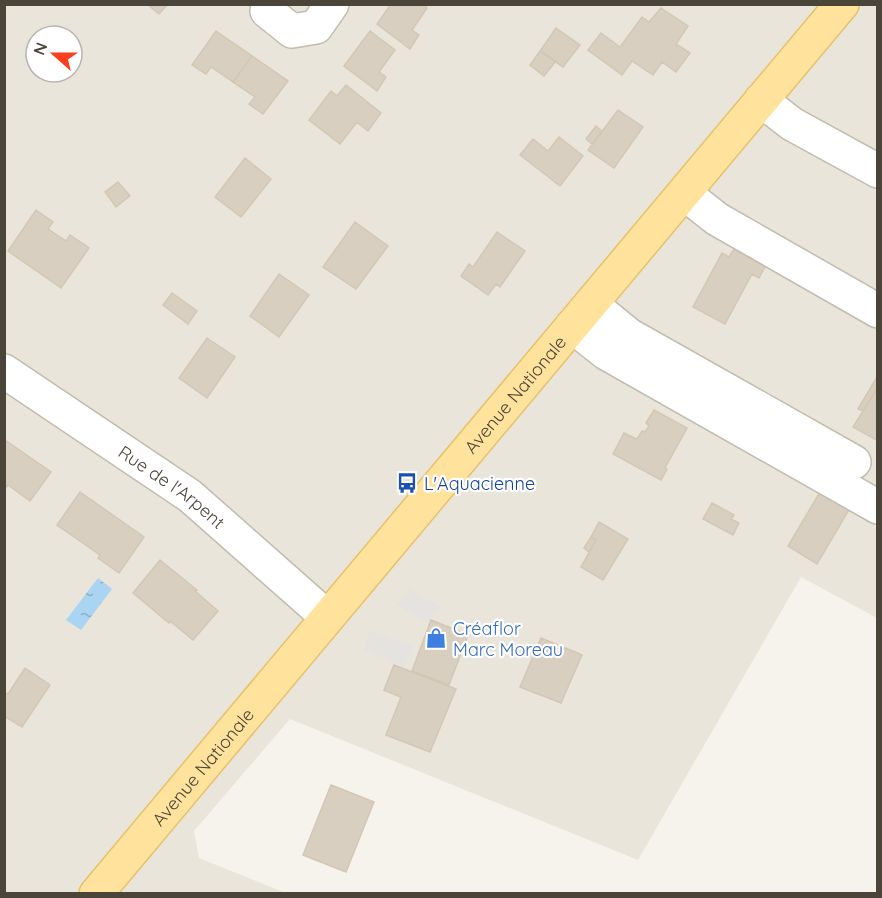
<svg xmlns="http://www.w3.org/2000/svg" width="882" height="898" viewBox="0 0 882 898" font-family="Quicksand,sans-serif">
	<defs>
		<pattern id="water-ripples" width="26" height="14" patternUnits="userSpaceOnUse" patternTransform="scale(1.5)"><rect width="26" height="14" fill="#a9d4f2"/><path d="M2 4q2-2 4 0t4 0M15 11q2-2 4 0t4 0" fill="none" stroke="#8caec5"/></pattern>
	</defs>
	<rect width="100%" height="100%" fill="#f6f3ec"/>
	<path fill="#eae5da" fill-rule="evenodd" d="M 5,5 L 877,5 L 877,618 L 801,577 L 638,860 L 290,719 L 194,831 L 199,858 L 286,893 L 5,894 ZM 36,36 L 72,36 L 72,72 L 36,72 Z"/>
	<path fill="#e5e3e0" d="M 409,589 L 441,607 L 427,622 L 397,605 Z
		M 371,630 L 413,647 L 404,667 L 363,650 Z"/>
	<path fill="url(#water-ripples)" d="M 98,578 L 112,589 L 81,630 L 66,620 Z"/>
	<path fill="#d8cfc1" stroke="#d3c7b4" stroke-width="1.5" d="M 147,4 L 168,4 L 159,14 Z
		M 391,4 L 423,4 L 427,8 L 412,30 L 419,35 L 410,49 L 377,24 Z
		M 661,8 L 688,26 L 676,44 L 690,53 L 676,72 L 662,62 L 653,75 L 632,61 L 622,75 L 588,50 L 601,33 L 620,47 L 642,17 L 649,22 Z
		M 556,28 L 580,45 L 563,67 L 540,51 Z
		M 216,31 L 252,56 L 233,82 L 211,67 L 206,74 L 192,65 Z
		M 370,31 L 395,50 L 379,72 L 386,77 L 377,91 L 344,66 Z
		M 540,51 L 556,61 L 544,76 L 530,65 Z
		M 252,56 L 288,81 L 263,114 L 249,104 L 255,97 L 233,82 Z
		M 346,85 L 381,113 L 368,131 L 357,122 L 340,144 L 309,120 L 331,91 L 337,96 Z
		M 618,110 L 643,127 L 614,168 L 588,150 Z
		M 596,126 L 602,131 L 592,144 L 586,139 Z
		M 559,137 L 583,156 L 560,186 L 520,155 L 533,139 L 548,151 Z
		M 245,158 L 271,179 L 241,217 L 215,197 Z
		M 118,182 L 130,196 L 116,207 L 105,192 Z
		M 36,210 L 53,222 L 48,229 L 66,241 L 70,235 L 89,248 L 61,288 L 8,251 Z
		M 355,222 L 388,246 L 356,289 L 323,267 Z
		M 497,232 L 525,251 L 500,287 L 496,284 L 488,295 L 461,276 L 469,264 L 473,267 Z
		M 737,244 L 768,261 L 759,278 L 752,274 L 725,324 L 693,307 L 722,253 L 729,257 Z
		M 279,274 L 309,295 L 279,337 L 250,316 Z
		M 172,293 L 197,311 L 188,324 L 163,305 Z
		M 207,338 L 235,357 L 207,398 L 179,378 Z
		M 877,377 L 878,387 L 863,411 L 858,409 Z
		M 878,387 L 878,441 L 853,427 Z
		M 654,410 L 687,428 L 665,468 L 667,469 L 661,480 L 613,454 L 624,433 L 637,439 L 642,431 L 645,432 L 649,426 L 646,423 Z
		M 5,440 L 51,472 L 30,501 L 8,485 L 4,490 Z
		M 823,487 L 853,503 L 817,564 L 788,546 Z
		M 80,492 L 144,537 L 119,573 L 98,558 L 100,555 L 57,525 Z
		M 712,503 L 734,515 L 731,519 L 739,523 L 733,535 L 703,519 Z
		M 599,522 L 628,539 L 603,580 L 581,567 L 596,540 L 591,537 Z
		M 591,537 L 596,540 L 589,552 L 584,548 Z
		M 160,560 L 197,590 L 195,591 L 218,611 L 193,640 L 170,621 L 169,623 L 133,593 Z
		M 431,620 L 468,635 L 449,685 L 412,671 Z
		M 541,638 L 582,655 L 561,703 L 520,687 Z
		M 394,665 L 456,689 L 430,752 L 386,735 L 401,697 L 384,690 Z
		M 25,668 L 50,685 L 22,727 L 4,716 L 4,692 L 8,694 Z
		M 331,785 L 374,802 L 346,872 L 303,855 Z"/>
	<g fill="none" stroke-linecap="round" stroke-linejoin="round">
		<g stroke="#c2bbae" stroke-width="36">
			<g id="minor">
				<path d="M 269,4 L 267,11 L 292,31 L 316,27 L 332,4"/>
				<path d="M 761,100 L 792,124 L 878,171"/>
				<path d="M 684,193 L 717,219 L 878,311"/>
				<path d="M 591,304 L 629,335 L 854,462"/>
				<path d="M 572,326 L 606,353 L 878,507"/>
				<path id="s1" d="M 4,371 L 190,496 L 327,617"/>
			</g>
		</g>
		<g stroke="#e6c16a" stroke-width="36">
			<g id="major">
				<path id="s2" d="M 96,894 L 842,4"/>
			</g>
		</g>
		<use href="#minor" stroke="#fff" stroke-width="33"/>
		<use href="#major" stroke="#ffe39c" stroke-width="33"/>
	</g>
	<defs>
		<g id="bus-bare" transform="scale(1.62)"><path d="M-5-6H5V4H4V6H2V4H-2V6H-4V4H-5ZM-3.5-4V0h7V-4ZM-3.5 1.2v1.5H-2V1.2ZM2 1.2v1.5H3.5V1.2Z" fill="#1a4fb4" stroke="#fff" stroke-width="2.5" paint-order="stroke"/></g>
		<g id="shop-bare" transform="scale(1.62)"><path d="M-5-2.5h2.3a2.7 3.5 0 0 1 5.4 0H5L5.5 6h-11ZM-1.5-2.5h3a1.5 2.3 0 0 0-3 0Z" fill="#3f7fe0" stroke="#fff" stroke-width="2.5" paint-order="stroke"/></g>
	</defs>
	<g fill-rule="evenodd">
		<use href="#bus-bare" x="407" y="483"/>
		<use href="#shop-bare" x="436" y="638"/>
	</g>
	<g text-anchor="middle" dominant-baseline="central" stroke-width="4.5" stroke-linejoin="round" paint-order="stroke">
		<g font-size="18" fill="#4b4439" stroke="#fff">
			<text stroke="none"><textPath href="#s2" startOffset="652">Avenue Nationale</textPath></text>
			<text stroke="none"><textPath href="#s1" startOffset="204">Rue de l'Arpent</textPath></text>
			<text stroke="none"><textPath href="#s2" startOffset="166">Avenue Nationale</textPath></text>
		</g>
		<g font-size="18" fill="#164399" stroke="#fff" text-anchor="start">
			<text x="424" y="483">L'Aquacienne</text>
		</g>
		<g font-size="18" fill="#366cbe" stroke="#fff" text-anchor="start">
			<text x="453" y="628">Créaflor<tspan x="453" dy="21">Marc Moreau</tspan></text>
		</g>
	</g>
	<rect width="882" height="898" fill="none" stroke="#4b4439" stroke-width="12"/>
	<g transform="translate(54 54) rotate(291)"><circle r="28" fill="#ffffff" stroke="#b7b4b0" stroke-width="1.5"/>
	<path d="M0-4.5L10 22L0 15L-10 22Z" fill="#fc3f1d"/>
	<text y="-9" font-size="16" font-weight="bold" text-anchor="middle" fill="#4b4439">N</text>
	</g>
</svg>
